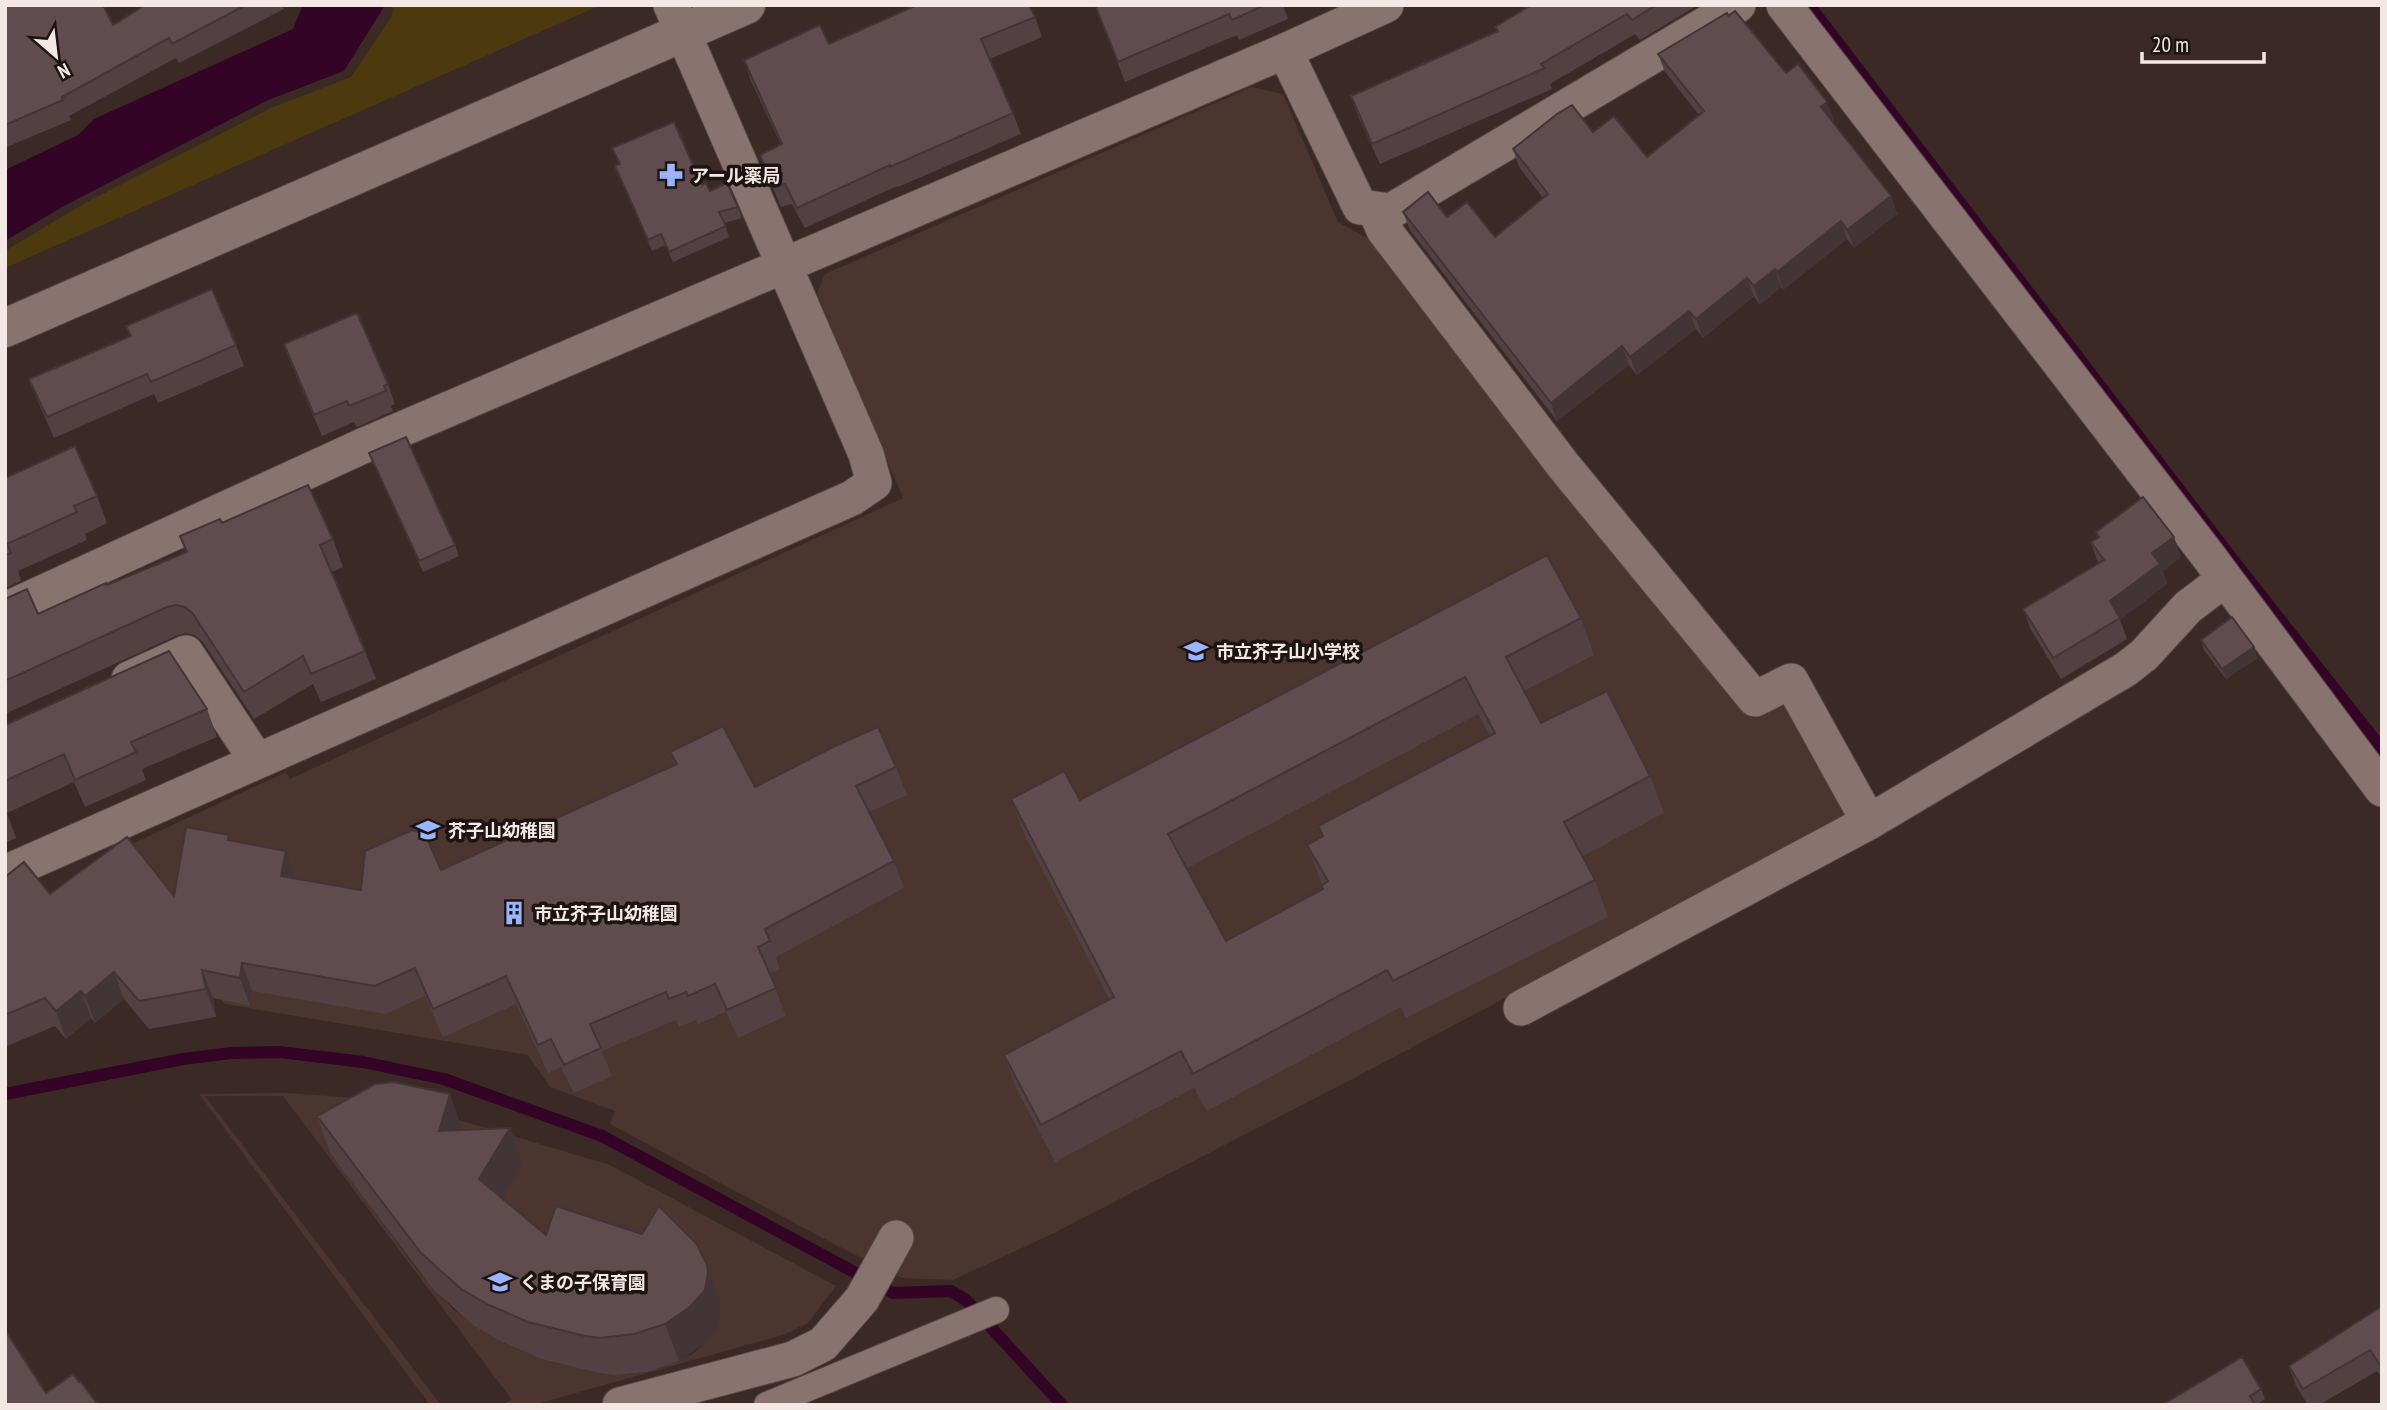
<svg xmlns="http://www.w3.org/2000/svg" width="2387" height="1410" viewBox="0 0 2387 1410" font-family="'PT Sans Narrow','Noto Sans JP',sans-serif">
	<rect width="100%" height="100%" fill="#3b2925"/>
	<path fill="#4c342f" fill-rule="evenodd" d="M 1252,87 L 1283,94 L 1338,222 L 1389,250 L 1754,715 L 1789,696 L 1853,814 L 1339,1086 L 1054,1233 L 953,1280 L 902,1278 L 830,1242 L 610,1124 L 615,1111 L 550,1087 L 528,1055 L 225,1004 L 104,857 L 286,772 L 290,779 L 903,498 L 817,293 L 825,274 Z
		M 286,1093 L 371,1099 L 449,1117 L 610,1165 L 836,1286 L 808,1323 L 783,1335 L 533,1405 L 500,1405 L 512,1400 L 283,1096 L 205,1096 L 441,1405 L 430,1405 L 199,1094 ZM 354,1183 L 710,1280 L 720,1302 L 721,1310 L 718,1327 L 704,1344 L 692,1354 L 647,1372 L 614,1375 L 598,1373 L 541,1359 L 502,1342 L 454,1310 L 416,1268 Z"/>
	<path fill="#4d390e" d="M 393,5 L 601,5 L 5,268 L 5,251 L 85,203 L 271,108 L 351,77 L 392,16 Z"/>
	<path fill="#340426" d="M 303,5 L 385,5 L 344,71 L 268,100 L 64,206 L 5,241 L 5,170 L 78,135 L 94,119 L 293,29 Z"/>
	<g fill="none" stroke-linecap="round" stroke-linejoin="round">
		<path stroke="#340426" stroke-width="12" d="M 1809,5 L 2230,556 L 2382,749
			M 5,1094 L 183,1059 L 231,1053 L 280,1052 L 363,1062 L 444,1079 L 602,1136 L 893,1293 L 951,1291 L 966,1300 L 1062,1405"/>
		<g stroke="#544542" stroke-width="28">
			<path id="pedestrian" d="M 767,1405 L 996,1310"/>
		</g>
		<g stroke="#544542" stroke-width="37">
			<path id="minor" d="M 1784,5 L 2206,553 L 2382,789
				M 1285,51 L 1360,207 L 1391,211 L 1738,5
				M 1375,209 L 1384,230 L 1563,465 L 1755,699 L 1791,681 L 1869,822
				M 5,610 L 367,444 L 1285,51 L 1386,5
				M 129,679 L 186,653 L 257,761
				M 5,873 L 852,498 L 874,483 L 866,454 L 671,5
				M 1521,1008 L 1869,822 L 2126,669 L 2144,655 L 2188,607 L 2225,579
				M 620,1405 L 793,1359 L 823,1344 L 862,1299 L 896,1238"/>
		</g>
		<g stroke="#544542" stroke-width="40">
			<path id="tertiary" d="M 5,328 L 746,5"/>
		</g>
		<use href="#pedestrian" stroke="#89736e" stroke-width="26"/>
		<use href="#minor" stroke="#89736e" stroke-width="35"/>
		<use href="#tertiary" stroke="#89736e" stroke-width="38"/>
	</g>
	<path fill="#534043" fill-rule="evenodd" d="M 5,5 L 113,25 L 145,5 L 282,5 L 284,9 L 179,63 L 176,58 L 69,116 L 71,120 L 7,147 L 5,143 Z
		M 1095,5 L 1283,5 L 1288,19 L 1239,40 L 1237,35 L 1125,82 Z
		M 1531,5 L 1698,5 L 1640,40 L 1635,34 L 1550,84 L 1552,89 L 1380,164 L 1358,116 L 1351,96 L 1497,32 L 1495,27 Z
		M 1728,16 L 1834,120 L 1832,121 L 1891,196 L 1897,214 L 1854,248 L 1847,239 L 1783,290 L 1781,287 L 1760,305 L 1754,296 L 1703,338 L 1696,329 L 1637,375 L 1629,365 L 1557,421 L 1410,230 L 1403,212 L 1447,217 L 1495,237 L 1543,198 L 1519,167 L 1513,149 L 1593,132 L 1647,157 L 1699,115 L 1665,72 L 1658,54 Z
		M 1035,17 L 1042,37 L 990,59 L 1013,113 L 1021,134 L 898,187 L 897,186 L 805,228 L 792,204 L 781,207 L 760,155 L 781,145 L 751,81 L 744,60 Z
		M 612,148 L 702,185 L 710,191 L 738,207 L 742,218 L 724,223 L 729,237 L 673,262 L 665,245 L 652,251 L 619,176 L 615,166 L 619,164 Z
		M 126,326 L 236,345 L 244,366 L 158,403 L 154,394 L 54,438 L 37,399 L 29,379 L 130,337 Z
		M 284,344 L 388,384 L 395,404 L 391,406 L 393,411 L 357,427 L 354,422 L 322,436 L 291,364 Z
		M 369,453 L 455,545 L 459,556 L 423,572 Z
		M 5,478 L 97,496 L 107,523 L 85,534 L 87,540 L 18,571 L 21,581 L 5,588 Z
		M 222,523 L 333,539 L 343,567 L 332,572 L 365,651 L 376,679 L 321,702 L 313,684 L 254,719 L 203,642 L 195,635 L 186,633 L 178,635 L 5,714 L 5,599 L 38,614 L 186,553 L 180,536 Z
		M 2096,532 L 2181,557 L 2163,571 L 2167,584 L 2120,620 L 2127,639 L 2061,679 L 2031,630 L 2023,609 L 2098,563 L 2091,542 L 2097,537 Z
		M 1581,618 L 1594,655 L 1524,691 L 1541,723 L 1650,776 L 1664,813 L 1583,856 L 1595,880 L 1608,917 L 1406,1018 L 1401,1007 L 1207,1111 L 1194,1088 L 1055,1162 L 1018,1092 L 1004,1055 L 1109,999 L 1025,836 L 1011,799 L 1080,800 ZM 1478,714 L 1490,736 L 1318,826 L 1322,837 L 1307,845 L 1322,885 L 1322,889 L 1226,941 L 1187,868 Z
		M 2201,640 L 2258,658 L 2226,679 L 2204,650 Z
		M 207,709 L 217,737 L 142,769 L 146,780 L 85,807 L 74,782 L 7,813 L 16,838 L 5,843 L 5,725 Z
		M 670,752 L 755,787 L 896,767 L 907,795 L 869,812 L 894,861 L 904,888 L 776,957 L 780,969 L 770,974 L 786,1016 L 738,1038 L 726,1012 L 698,1024 L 696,1020 L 679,1027 L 676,1020 L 602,1051 L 612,1076 L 574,1093 L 561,1067 L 548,1073 L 516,1004 L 443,1037 L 425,996 L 385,1014 L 252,991 L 250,1006 L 213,998 L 216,1017 L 149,1029 L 124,999 L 95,1023 L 91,1018 L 66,1039 L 55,1026 L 5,1047 L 5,877 L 50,894 L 174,896 L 229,835 L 231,841 L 286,851 L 296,878 L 361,890 L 441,870 L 675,765 Z
		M 317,1116 L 463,1130 L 510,1128 L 523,1165 L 503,1199 L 546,1235 L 707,1265 L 720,1302 L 721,1310 L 718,1327 L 704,1344 L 679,1361 L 647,1372 L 614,1375 L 598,1373 L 541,1359 L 502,1342 L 474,1326 L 434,1290 L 330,1153 Z
		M 2382,1306 L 2382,1377 L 2377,1371 L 2319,1405 L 2308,1405 L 2296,1386 L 2289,1366 Z
		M 2261,1389 L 2265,1399 L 2256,1405 L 2162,1405 Z"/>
	<path fill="#433437" d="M 1827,102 L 1834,120 L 1828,125 L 1821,107 Z
		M 1891,196 L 1897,214 L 1854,248 L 1847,230 Z
		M 1841,221 L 1847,239 L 1783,290 L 1777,272 Z
		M 1775,269 L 1781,287 L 1760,305 L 1754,286 Z
		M 1747,278 L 1754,296 L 1703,338 L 1696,319 Z
		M 1689,311 L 1696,329 L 1637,375 L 1630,357 Z
		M 1622,346 L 1629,365 L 1557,421 L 1551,403 Z
		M 2174,537 L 2181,557 L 2163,571 L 2167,584 L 2120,620 L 2110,601 L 2152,553 Z
		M 2254,647 L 2258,658 L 2226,679 L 2222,669 Z
		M 286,851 L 296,879 L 281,876 Z
		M 242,963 L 252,991 L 250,1006 L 240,978 Z
		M 202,970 L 213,998 L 216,1017 L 206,989 Z
		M 114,972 L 124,999 L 95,1023 L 85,996 Z
		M 81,991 L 91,1018 L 66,1039 L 56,1011 Z
		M 450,1094 L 463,1131 L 439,1131 Z
		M 510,1128 L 523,1165 L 493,1216 L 479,1179 Z
		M 707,1265 L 720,1302 L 721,1310 L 718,1327 L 704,1344 L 679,1361 L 665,1324 Z"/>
	<path fill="#604b4e" stroke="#433437" stroke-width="2" fill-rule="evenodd" d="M 5,5 L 103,5 L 113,25 L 145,5 L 246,5 L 172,44 L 169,38 L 62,97 L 63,100 L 5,125 Z
		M 917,5 L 1029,5 L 1035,17 L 981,39 L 1013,113 L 890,167 L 890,165 L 797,208 L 785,184 L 773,187 L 760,155 L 782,144 L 744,60 L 820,25 L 829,44 Z
		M 1095,5 L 1265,5 L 1232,20 L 1229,14 L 1118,62 Z
		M 1531,5 L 1656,5 L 1632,20 L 1627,14 L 1541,64 L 1545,68 L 1372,144 L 1351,96 L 1498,31 L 1495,27 Z
		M 1735,11 L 1786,73 L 1798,64 L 1827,102 L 1821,107 L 1891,196 L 1847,230 L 1841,221 L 1777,272 L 1775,269 L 1754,286 L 1747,278 L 1696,319 L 1689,311 L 1630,357 L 1622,346 L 1551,403 L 1403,212 L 1428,192 L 1447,217 L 1467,202 L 1495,237 L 1548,194 L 1513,149 L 1557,114 L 1572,105 L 1593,132 L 1614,116 L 1647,157 L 1704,111 L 1658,54 L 1727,13 L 1728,16 Z
		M 674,122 L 702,185 L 706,183 L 710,191 L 727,183 L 738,207 L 719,212 L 726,226 L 669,252 L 661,234 L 648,240 L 615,166 L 620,164 L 612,148 Z
		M 212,289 L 236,345 L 151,382 L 147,374 L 47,417 L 29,379 L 131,336 L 126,326 Z
		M 357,313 L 388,384 L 384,386 L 386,391 L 349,406 L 347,401 L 314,415 L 284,344 Z
		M 406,437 L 455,545 L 419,561 L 369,453 Z
		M 75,446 L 97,496 L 74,506 L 77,512 L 7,544 L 11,553 L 5,555 L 5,478 Z
		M 308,485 L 333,539 L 320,545 L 365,651 L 311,674 L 303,656 L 244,692 L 193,614 L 185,607 L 176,605 L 167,607 L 5,681 L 5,599 L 27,589 L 38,614 L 106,583 L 107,585 L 187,552 L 180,536 L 220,519 L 222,523 Z
		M 2143,497 L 2174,537 L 2152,553 L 2160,564 L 2110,601 L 2120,618 L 2053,658 L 2023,609 L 2104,560 L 2091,542 L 2099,537 L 2096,532 Z
		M 1547,555 L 1581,618 L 1506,657 L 1541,723 L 1607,691 L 1650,776 L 1564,822 L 1595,880 L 1393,981 L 1387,970 L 1193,1074 L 1181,1051 L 1041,1125 L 1004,1055 L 1114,997 L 1011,799 L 1064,771 L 1080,800 ZM 1465,677 L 1495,733 L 1318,826 L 1323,836 L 1307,845 L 1328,881 L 1321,886 L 1323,889 L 1226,941 L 1168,834 Z
		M 2232,617 L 2254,647 L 2222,669 L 2201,640 Z
		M 169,651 L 207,709 L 131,742 L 136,752 L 75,780 L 64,754 L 5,781 L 5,725 Z
		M 723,726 L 755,787 L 835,746 L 878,727 L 896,767 L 856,786 L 894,861 L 765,929 L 770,941 L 758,947 L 776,988 L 727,1010 L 715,984 L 688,996 L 686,992 L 669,999 L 666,992 L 590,1024 L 601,1048 L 564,1065 L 551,1039 L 538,1045 L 506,976 L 433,1009 L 415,968 L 375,986 L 242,963 L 240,978 L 202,970 L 206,989 L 139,1001 L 114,972 L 85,996 L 81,991 L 56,1011 L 45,998 L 5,1015 L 5,877 L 24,862 L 50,894 L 127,837 L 174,896 L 186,827 L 229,835 L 228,840 L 286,851 L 281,876 L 361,890 L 365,851 L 412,830 L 425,834 L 441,870 L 677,764 L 670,752 Z
		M 393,1082 L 450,1094 L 439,1131 L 510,1128 L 479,1179 L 546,1235 L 556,1206 L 642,1234 L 659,1206 L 696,1243 L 707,1265 L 708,1273 L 705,1290 L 690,1307 L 665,1324 L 634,1334 L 600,1338 L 585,1336 L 528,1322 L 489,1305 L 461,1289 L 421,1253 L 317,1116 L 375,1084 Z
		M 2382,1306 L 2382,1368 L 2370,1350 L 2303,1389 L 2289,1366 Z
		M 5,1330 L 46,1393 L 73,1374 L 79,1382 L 80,1381 L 98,1405 L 5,1405 Z
		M 2242,1357 L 2261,1389 L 2250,1396 L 2255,1405 L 2162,1405 Z"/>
	<defs>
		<g id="pharmacy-bare" transform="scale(1.89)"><path d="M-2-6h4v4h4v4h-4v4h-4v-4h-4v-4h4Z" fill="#9ab5fd" stroke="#1c1412" stroke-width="2.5" paint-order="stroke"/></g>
		<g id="school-bare" transform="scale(1.89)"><path d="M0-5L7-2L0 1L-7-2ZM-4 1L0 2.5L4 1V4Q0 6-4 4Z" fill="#9ab5fd" stroke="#1c1412" stroke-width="2.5" paint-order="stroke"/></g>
		<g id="building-bare" transform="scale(1.89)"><path d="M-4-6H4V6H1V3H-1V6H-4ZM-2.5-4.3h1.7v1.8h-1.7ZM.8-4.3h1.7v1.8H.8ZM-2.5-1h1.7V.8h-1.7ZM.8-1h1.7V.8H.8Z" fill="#9ab5fd" stroke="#1c1412" stroke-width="2.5" paint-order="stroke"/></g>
	</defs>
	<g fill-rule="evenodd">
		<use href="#pharmacy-bare" x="671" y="175"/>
		<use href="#school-bare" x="1196" y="651"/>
		<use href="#school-bare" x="428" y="830"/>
		<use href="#building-bare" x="514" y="913"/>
		<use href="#school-bare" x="500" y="1282"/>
	</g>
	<g text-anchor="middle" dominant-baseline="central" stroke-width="7" stroke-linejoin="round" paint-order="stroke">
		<g font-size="18" font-weight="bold" fill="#f4e8e5" stroke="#1c1412" text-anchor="start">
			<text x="691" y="175">アール薬局</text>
			<text x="1216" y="651">市立芥子山小学校</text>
			<text x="448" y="830">芥子山幼稚園</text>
			<text x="534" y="913">市立芥子山幼稚園</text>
			<text x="520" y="1282">くまの子保育園</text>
		</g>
	</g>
	<rect width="2387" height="1410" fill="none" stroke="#f4e8e5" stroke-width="14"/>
	<g transform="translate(56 56) rotate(152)" stroke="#1c1412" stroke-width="5" paint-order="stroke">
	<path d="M0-5L12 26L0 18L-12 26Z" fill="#f4e8e5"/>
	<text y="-10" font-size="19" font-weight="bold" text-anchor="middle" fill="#f4e8e5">N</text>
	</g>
	<path d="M2142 52v10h122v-10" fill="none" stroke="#f4e8e5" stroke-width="3.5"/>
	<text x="2152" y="52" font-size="21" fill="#f4e8e5" stroke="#1c1412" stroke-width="5" paint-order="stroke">20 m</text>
</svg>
